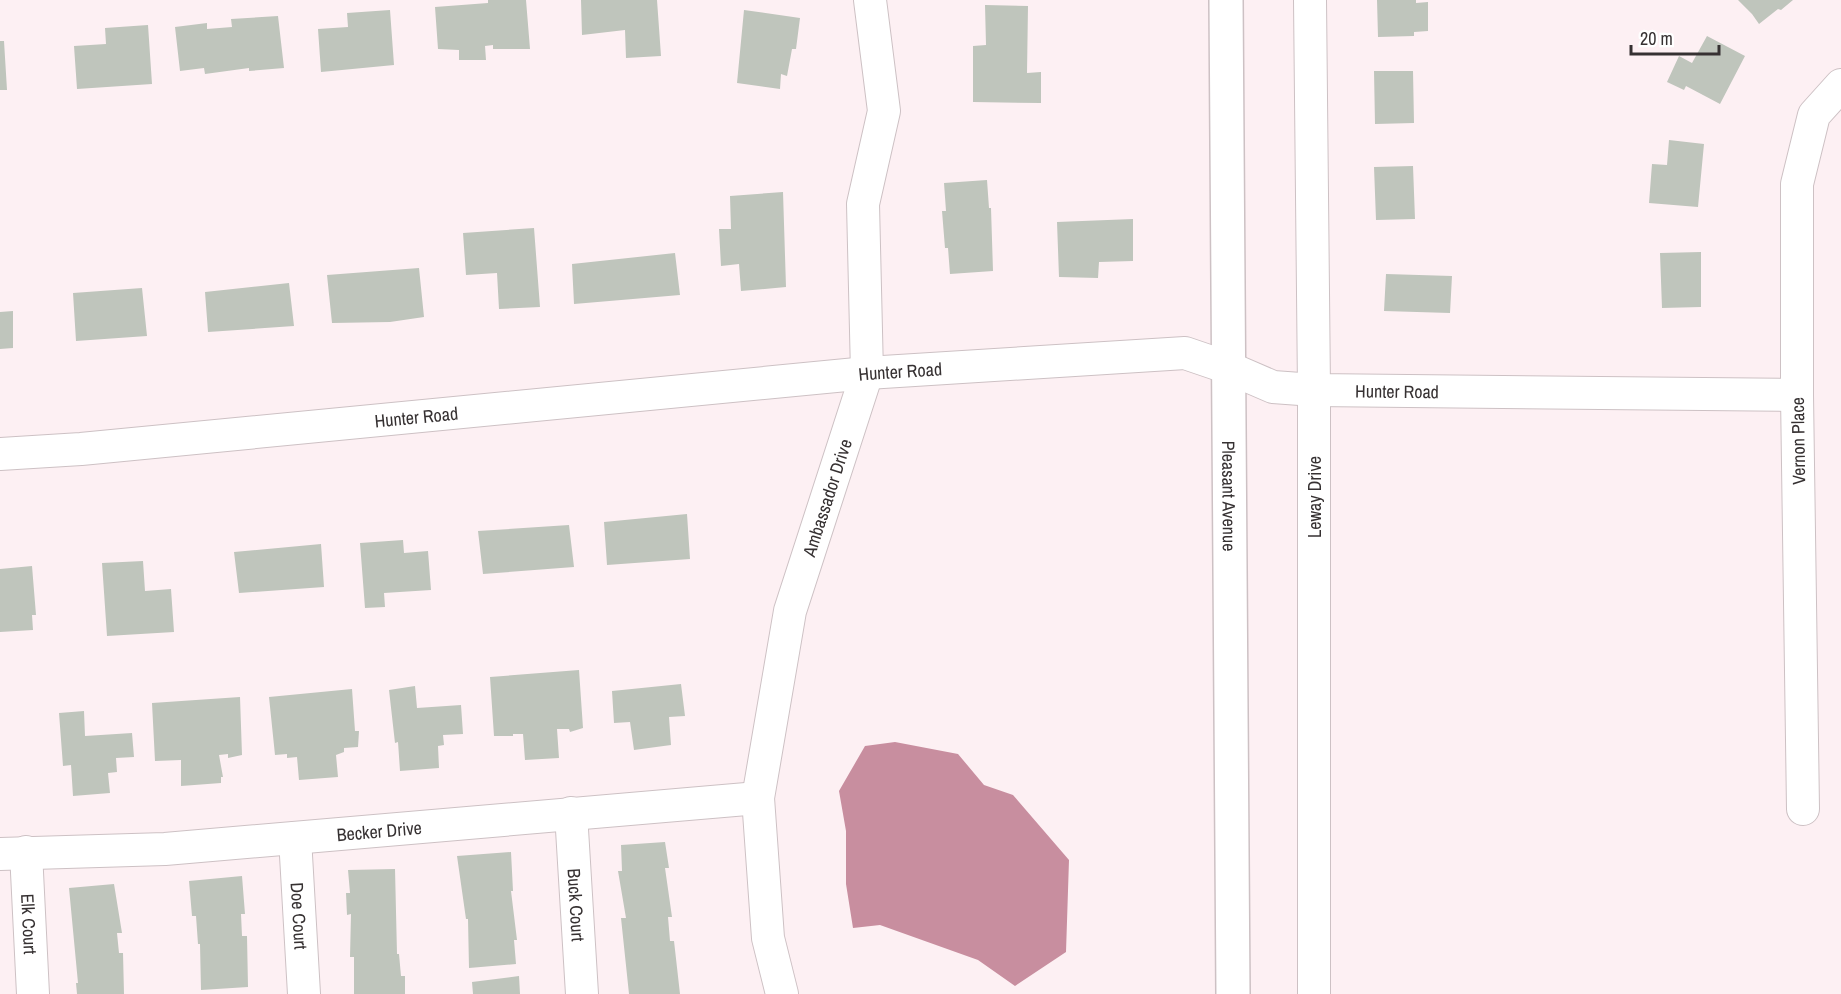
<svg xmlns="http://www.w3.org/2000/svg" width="1841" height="994" viewBox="0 0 1841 994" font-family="'Archivo Narrow',sans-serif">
	<rect width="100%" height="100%" fill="#fdf0f3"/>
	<path fill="#c88e9f" d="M 895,742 L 958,754 L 984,785 L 1013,795 L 1069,860 L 1066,952 L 1015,986 L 978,960 L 880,925 L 853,928 L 846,884 L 846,831 L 839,791 L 865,746 Z"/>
	<path fill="#bfc5bc" d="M 488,0 L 526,0 L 530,49 L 493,49 L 493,45 L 485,46 L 486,60 L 459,60 L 459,50 L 438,49 L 435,7 L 488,3 Z
		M 581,0 L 657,0 L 661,56 L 626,58 L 625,30 L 582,35 Z
		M 1377,0 L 1416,0 L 1416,3 L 1428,2 L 1428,31 L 1414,32 L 1414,36 L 1378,37 Z
		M 1738,0 L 1793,0 L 1781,10 L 1778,9 L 1759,24 L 1752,14 Z
		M 985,5 L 1028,6 L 1027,73 L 1041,72 L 1041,103 L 973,102 L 973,46 L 986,45 Z
		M 390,10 L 394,65 L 321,72 L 318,29 L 348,27 L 347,13 Z
		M 744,10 L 800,18 L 796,49 L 792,49 L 787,76 L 781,74 L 780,89 L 737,83 Z
		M 278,16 L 284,68 L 249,71 L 249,68 L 205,74 L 204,68 L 180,71 L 175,27 L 207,23 L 207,29 L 232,27 L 231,19 Z
		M 148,25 L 152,84 L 77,89 L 74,46 L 106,44 L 105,28 Z
		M 1707,36 L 1745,56 L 1720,104 L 1686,86 L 1684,90 L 1667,82 L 1679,56 L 1692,63 Z
		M 0,41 L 4,41 L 7,90 L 0,90 Z
		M 1374,71 L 1413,71 L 1414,123 L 1375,124 Z
		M 1669,140 L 1704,144 L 1698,207 L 1649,203 L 1652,164 L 1667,165 Z
		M 1413,166 L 1415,219 L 1376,220 L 1374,167 Z
		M 987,180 L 989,208 L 991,208 L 993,271 L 950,274 L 948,248 L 945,248 L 942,211 L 946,211 L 944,183 Z
		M 783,192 L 786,287 L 741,291 L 739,264 L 721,266 L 719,229 L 731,229 L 730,196 Z
		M 1133,219 L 1133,261 L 1099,262 L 1098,278 L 1059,277 L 1057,222 Z
		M 534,228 L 540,307 L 499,309 L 497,273 L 466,275 L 463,233 Z
		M 1701,252 L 1701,307 L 1662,308 L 1660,253 Z
		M 675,253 L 680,295 L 574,304 L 572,264 Z
		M 419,268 L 424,317 L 390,322 L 332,323 L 327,275 Z
		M 1386,274 L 1452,276 L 1450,313 L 1384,311 Z
		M 289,283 L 294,326 L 208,332 L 205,292 Z
		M 142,288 L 147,336 L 76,341 L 73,293 Z
		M 13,311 L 13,348 L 0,349 L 0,312 Z
		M 687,514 L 690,559 L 607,565 L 604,522 Z
		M 569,525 L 574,567 L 483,574 L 478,531 Z
		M 403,540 L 404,553 L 428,551 L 431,590 L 384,593 L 385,607 L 365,608 L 360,543 Z
		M 321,544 L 324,587 L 239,593 L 234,552 Z
		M 143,561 L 145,591 L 171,589 L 174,632 L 107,636 L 102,563 Z
		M 32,566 L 36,615 L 32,615 L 33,630 L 0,632 L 0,569 Z
		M 579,670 L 583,728 L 570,732 L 569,729 L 557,729 L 559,758 L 525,760 L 523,734 L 513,734 L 513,736 L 494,736 L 490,677 Z
		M 681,684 L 685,716 L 669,717 L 671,745 L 634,750 L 630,722 L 614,723 L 612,691 Z
		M 415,686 L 417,708 L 461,705 L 463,734 L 443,735 L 444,745 L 438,746 L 439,768 L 400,771 L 398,742 L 395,743 L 389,690 Z
		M 352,689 L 355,731 L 359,731 L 358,747 L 344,748 L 344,752 L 336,755 L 338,777 L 299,780 L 297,757 L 287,758 L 287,754 L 275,755 L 269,697 Z
		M 240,697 L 242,755 L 228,758 L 228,754 L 219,755 L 223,777 L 221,777 L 221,783 L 181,786 L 181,760 L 155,761 L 152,703 Z
		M 84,711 L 85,736 L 132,733 L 134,757 L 116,758 L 117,772 L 108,773 L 110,793 L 73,796 L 71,765 L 63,766 L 59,713 Z
		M 665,842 L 669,868 L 665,868 L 672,917 L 668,917 L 670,941 L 674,941 L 680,994 L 629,994 L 621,918 L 626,918 L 618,871 L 622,871 L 621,845 Z
		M 511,852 L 513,891 L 511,891 L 517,940 L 514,940 L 516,964 L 469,968 L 468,919 L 466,919 L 457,856 Z
		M 395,869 L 397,954 L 399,954 L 401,976 L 405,976 L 405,994 L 354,994 L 354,957 L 350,957 L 351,914 L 347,915 L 346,893 L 350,893 L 348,870 Z
		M 242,876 L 245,914 L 241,914 L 242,936 L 247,936 L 248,987 L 201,990 L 200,944 L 198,944 L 196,916 L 192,916 L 189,881 Z
		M 114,884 L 122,933 L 117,933 L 119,953 L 123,953 L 124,994 L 77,994 L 76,983 L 78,983 L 69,888 Z
		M 519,976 L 520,994 L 473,994 L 472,982 Z"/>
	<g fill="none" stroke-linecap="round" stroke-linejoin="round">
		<g stroke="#cdc1c4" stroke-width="34">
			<g id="minor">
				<path d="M 1310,0 L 1314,390 L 1314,994"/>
				<path id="s1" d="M 0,454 L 81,449 L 867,373 L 1185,353 L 1229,368 L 1273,387 L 1314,390 L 1797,395"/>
				<path d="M 1803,809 L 1797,395 L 1797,184 L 1814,115 L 1841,85"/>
				<path id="s2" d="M 571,813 L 582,994"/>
				<path id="s3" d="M 295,838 L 304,994"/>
				<path id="s4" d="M 26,852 L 33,994"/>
				<path id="s5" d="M 0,854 L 165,849 L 758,798"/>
				<path id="s6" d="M 782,994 L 768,938 L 758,798 L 790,611 L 867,373 L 863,204 L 884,111 L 870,0"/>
			</g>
		</g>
		<g stroke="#cdc1c4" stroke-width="36">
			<g id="primary">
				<path id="s7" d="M 1226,0 L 1233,994"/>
			</g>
		</g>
		<use href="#minor" stroke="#fff" stroke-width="32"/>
		<use href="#primary" stroke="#fff" stroke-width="33"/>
	</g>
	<g text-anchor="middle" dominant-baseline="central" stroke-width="4.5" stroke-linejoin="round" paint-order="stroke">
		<g font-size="18" fill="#363132" stroke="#fff">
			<text stroke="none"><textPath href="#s1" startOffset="904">Hunter Road</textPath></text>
			<text stroke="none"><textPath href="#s1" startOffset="1408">Hunter Road</textPath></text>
			<text stroke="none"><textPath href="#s1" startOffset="418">Hunter Road</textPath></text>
			<text transform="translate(1798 441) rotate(-91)">Vernon Place</text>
			<text stroke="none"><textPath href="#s7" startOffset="496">Pleasant Avenue</textPath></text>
			<text transform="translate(1314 497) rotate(-90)">Leway Drive</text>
			<text stroke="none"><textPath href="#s6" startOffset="507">Ambassador Drive</textPath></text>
			<text stroke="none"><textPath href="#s5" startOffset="380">Becker Drive</textPath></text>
			<text stroke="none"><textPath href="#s2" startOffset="92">Buck Court</textPath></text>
			<text stroke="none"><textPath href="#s3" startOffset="78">Doe Court</textPath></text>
			<text stroke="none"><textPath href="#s4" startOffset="72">Elk Court</textPath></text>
		</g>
	</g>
	<path d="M1631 45v9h88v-9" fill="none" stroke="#363132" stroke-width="3"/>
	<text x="1640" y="45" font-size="18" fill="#363132" stroke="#ffffff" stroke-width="4.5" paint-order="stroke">20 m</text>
</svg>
